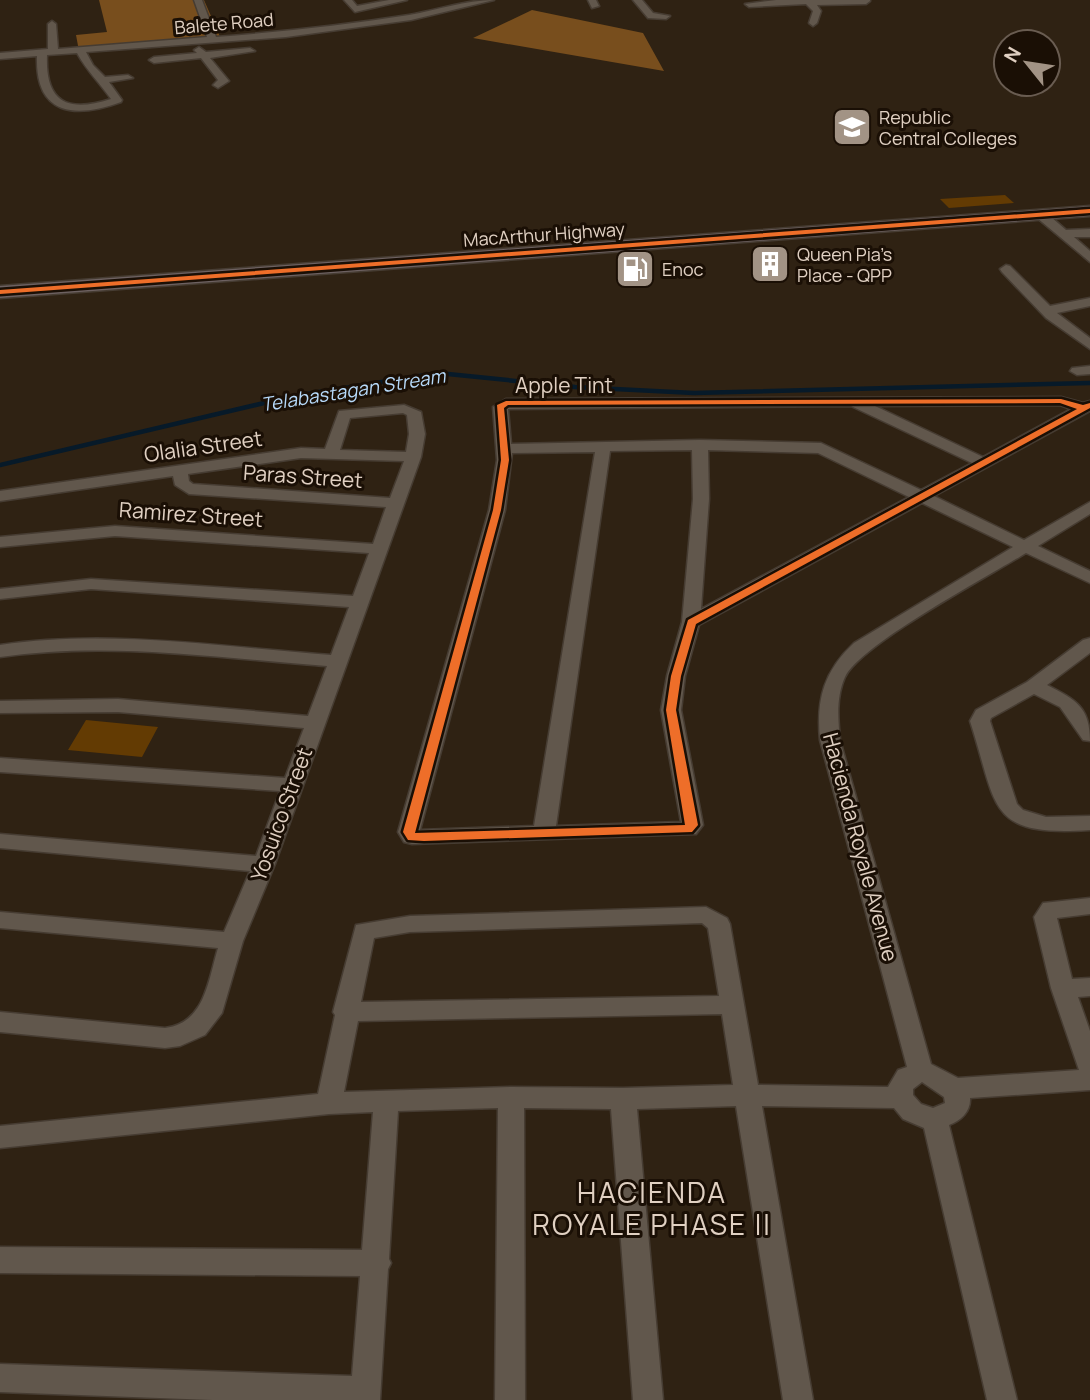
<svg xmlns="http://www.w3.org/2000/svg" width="1090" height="1400" viewBox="0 0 1090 1400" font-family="Manrope,sans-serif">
	<rect width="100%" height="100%" fill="#2f2213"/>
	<path fill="#633b03" d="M 1005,195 L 1014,203 L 949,208 L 940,199 Z
		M 86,720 L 158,727 L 142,757 L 68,750 Z"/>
	<path fill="#784e1d" d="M 99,0 L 204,0 L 221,39 L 79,51 L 76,35 L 107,32 Z
		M 532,10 L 643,33 L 664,71 L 473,38 Z"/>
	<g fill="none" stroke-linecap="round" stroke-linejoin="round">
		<path stroke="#071a29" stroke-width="4.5" d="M 0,465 L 294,396 L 438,373 L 575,387 L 694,393 L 1090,383"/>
		<g stroke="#463c32" stroke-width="3">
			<path id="minor" d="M 194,0 L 202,0 L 216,37 C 281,32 345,25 409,15 C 438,10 465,0 494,0 L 411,20 L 286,37 L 86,52 L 93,65 L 105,77 L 128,75 L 133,78 L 109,82 L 122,100 L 121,102 C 74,119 35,115 37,56 L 0,59 L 0,53 L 48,49 L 48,24 L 52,21 L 56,24 L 58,49 L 207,37 ZM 77,53 C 87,71 99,82 111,99 C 68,113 45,103 47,55 Z
				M 344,0 L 352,0 L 357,6 L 389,0 L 407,0 L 355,12 Z
				M 588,0 L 596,0 L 599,6 L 592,8 Z
				M 633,0 L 642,0 L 653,13 L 670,16 L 666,19 L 648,18 Z
				M 776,0 L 870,0 L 870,1 L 866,4 L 817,5 L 821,11 L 817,23 L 813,26 L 809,23 L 813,11 L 806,4 L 749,7 L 745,4 Z
				M 199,47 L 206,52 L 250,48 L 255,51 L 210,58 L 229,81 L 218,88 L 213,85 L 218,80 L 201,58 L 154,63 L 149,60 L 154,57 L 197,53 L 194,50 Z
				M 1036,211 L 1044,211 L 1066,230 L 1090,229 L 1090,237 L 1074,237 L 1090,251 L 1090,262 L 1036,217 Z
				M 1006,265 L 1010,266 L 1050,306 L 1090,298 L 1090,306 L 1057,313 L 1090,338 L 1090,349 L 1046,318 L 1002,272 L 1000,269 Z
				M 1090,366 L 1090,374 L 1077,375 L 1070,371 L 1072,368 Z
				M 1061,397 L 1083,403 L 1090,401 L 1090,411 L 934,496 L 1024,540 L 1090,502 L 1090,514 L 1038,546 L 1090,571 L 1090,583 L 1026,553 C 989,576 861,644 845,677 C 836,697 838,719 840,740 L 931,1064 L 958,1078 L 1079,1070 L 1051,988 L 1034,917 L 1043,903 L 1090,898 L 1090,914 L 1057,918 L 1072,979 L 1090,978 L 1090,996 L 1078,997 L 1090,1031 L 1090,1090 L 970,1098 C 971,1111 961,1121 949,1125 L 1017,1400 L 987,1400 L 924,1128 L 903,1119 L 894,1108 L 762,1106 L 813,1400 L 783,1400 L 736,1106 L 637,1109 L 663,1400 L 633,1400 L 611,1109 L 524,1108 L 525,1400 L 495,1400 L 498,1108 L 398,1111 L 389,1259 L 391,1263 L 388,1269 L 380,1400 L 212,1400 L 0,1392 L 0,1364 L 352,1376 L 360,1276 L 0,1273 L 0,1247 L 362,1250 L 373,1112 L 329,1114 L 0,1148 L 0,1126 L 318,1094 L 335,1015 L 333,1012 L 356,925 L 410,916 L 706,907 L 727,918 L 730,924 L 758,1085 L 888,1087 L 898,1070 L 907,1067 L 820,740 C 816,699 824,671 854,643 L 1013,547 L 922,503 L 699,625 L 685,676 L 681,710 L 703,825 L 696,834 L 412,844 L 404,842 L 398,832 L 489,510 L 497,460 L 493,407 L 506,399 ZM 1060,405 L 1071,409 L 983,457 L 875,406 ZM 851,406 L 972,463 L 921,490 L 821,443 L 700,440 L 511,444 L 508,409 ZM 692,450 L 693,499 L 682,622 L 667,676 L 661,710 L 681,822 L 556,826 L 610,451 ZM 708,450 L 818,453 L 909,497 L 701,609 L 709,499 ZM 595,452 L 534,826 L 420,830 L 505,510 L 512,453 ZM 702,923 L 708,928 L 719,996 L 361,1002 L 374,938 L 410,932 ZM 722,1014 L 733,1085 L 623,1088 L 511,1087 L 344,1092 L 358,1021 ZM 922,1082 L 944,1097 L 945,1103 L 933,1108 L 921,1104 L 913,1095 L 913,1089 Z
				M 404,405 L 421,412 L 425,434 L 421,457 L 275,864 L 243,941 L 222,1013 L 205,1035 L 180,1046 L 165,1048 L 0,1032 L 0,1012 L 165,1028 C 205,1023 208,981 218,948 L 0,928 L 0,912 L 224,932 L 250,871 L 0,848 L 0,834 L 256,856 L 280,791 L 0,772 L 0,758 L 285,778 L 304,728 L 118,712 L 0,713 L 0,701 L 118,699 L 308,716 L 327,666 C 219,658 108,641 0,657 L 0,645 C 109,629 222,647 331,655 L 349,607 L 91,589 L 0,599 L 0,589 L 91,579 L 353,596 L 369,553 L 115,536 L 0,547 L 0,537 L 115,526 L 373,544 L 386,507 L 189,494 L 175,485 L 173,476 L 0,501 L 0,491 L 301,448 L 325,449 L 339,411 ZM 403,413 L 407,415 L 409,434 L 406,452 L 340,450 L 350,418 ZM 301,458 L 404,461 L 390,498 L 193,484 L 189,481 L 188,474 Z
				M 1090,638 L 1090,653 L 1047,685 C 1076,700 1090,707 1090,741 L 1083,740 L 1060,707 L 1034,694 L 991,718 L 990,721 L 1017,804 L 1023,810 L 1046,817 L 1090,816 L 1090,830 C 986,837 998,807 970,721 L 976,710 L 1027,682 L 1083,640 Z"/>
		</g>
		<g stroke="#463c32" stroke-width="3">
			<path id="highway" d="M 1090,206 L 1090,216 L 0,298 L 0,286 Z"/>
		</g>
		<use href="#minor" fill="#61574c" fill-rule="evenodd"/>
		<use href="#highway" fill="#6d6161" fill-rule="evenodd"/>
		<g stroke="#1a0f05" stroke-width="5">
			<path id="cycleway" d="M 1090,209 L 1090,213 L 0,294 L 0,290 Z
				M 1061,399 L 1083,405 L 1090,403 L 1090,408 L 696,624 L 681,676 L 676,710 L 698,825 L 692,832 L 424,841 L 408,840 L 403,832 L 493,510 L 501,460 L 497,405 L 506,401 ZM 1060,403 L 1077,409 L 688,620 L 671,676 L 666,710 L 685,825 L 415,833 L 501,510 L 509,460 L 504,408 L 508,405 Z"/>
		</g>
		<use href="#cycleway" fill="#ee6e29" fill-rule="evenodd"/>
	</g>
	<defs>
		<g id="university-square" transform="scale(2.0125)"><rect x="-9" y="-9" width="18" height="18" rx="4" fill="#a29385" stroke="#1a0f05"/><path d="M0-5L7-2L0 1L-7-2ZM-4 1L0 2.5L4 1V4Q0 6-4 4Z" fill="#fff"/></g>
		<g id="building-square" transform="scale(2.0125)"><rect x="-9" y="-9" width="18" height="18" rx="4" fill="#a29385" stroke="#1a0f05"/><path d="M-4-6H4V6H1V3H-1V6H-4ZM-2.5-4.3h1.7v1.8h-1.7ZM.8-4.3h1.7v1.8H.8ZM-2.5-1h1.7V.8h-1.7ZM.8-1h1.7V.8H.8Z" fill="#fff"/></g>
		<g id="fuel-square" transform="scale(2.0125)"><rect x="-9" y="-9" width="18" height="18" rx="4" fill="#a29385" stroke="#1a0f05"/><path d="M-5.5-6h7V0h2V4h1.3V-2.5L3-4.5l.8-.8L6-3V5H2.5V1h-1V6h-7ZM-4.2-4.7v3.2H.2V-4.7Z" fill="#fff"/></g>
	</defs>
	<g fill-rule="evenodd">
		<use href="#university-square" x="852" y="127"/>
		<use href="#building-square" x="770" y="264"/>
		<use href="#fuel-square" x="635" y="269"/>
	</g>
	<g text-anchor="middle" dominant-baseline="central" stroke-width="6" stroke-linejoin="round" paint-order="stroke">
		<g font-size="18" fill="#e0d0c2" stroke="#1a0f05">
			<text transform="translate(224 23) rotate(-5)">Balete Road</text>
			<text transform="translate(544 234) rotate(-4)">MacArthur Highway</text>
		</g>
		<g font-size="18" fill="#e0d0c2" stroke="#1a0f05" text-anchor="start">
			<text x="879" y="117">Republic<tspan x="879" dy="21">Central Colleges</tspan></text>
			<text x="797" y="254">Queen Pia’s<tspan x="797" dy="21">Place - QPP</tspan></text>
			<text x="662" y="269">Enoc</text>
		</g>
		<g font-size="19" font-style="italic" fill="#b6d9f9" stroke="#1a0f05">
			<text transform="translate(353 390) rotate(-9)">Telabastagan Stream</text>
		</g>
		<g font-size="21" fill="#e0d0c2" stroke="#1a0f05">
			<text x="564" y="385">Apple Tint</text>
			<text transform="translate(203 446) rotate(-8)">Olalia Street</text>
			<text transform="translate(303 476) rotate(4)">Paras Street</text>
			<text transform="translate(191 514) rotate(4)">Ramirez Street</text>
			<text transform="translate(281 814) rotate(-70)">Yosuico Street</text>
			<text transform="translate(861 847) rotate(75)">Hacienda Royale Avenue</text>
		</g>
		<g font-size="28" letter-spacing="2" fill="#e0d0c2" stroke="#1a0f05">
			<text x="652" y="1192">HACIENDA<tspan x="652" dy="32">ROYALE PHASE II</tspan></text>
		</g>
	</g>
	<g transform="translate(1027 63) rotate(300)"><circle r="33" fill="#1a0f05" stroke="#695c51" stroke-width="2"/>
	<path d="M0-5L12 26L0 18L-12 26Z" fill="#a29385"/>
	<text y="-10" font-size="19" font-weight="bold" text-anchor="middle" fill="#e0d0c2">N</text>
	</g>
</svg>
